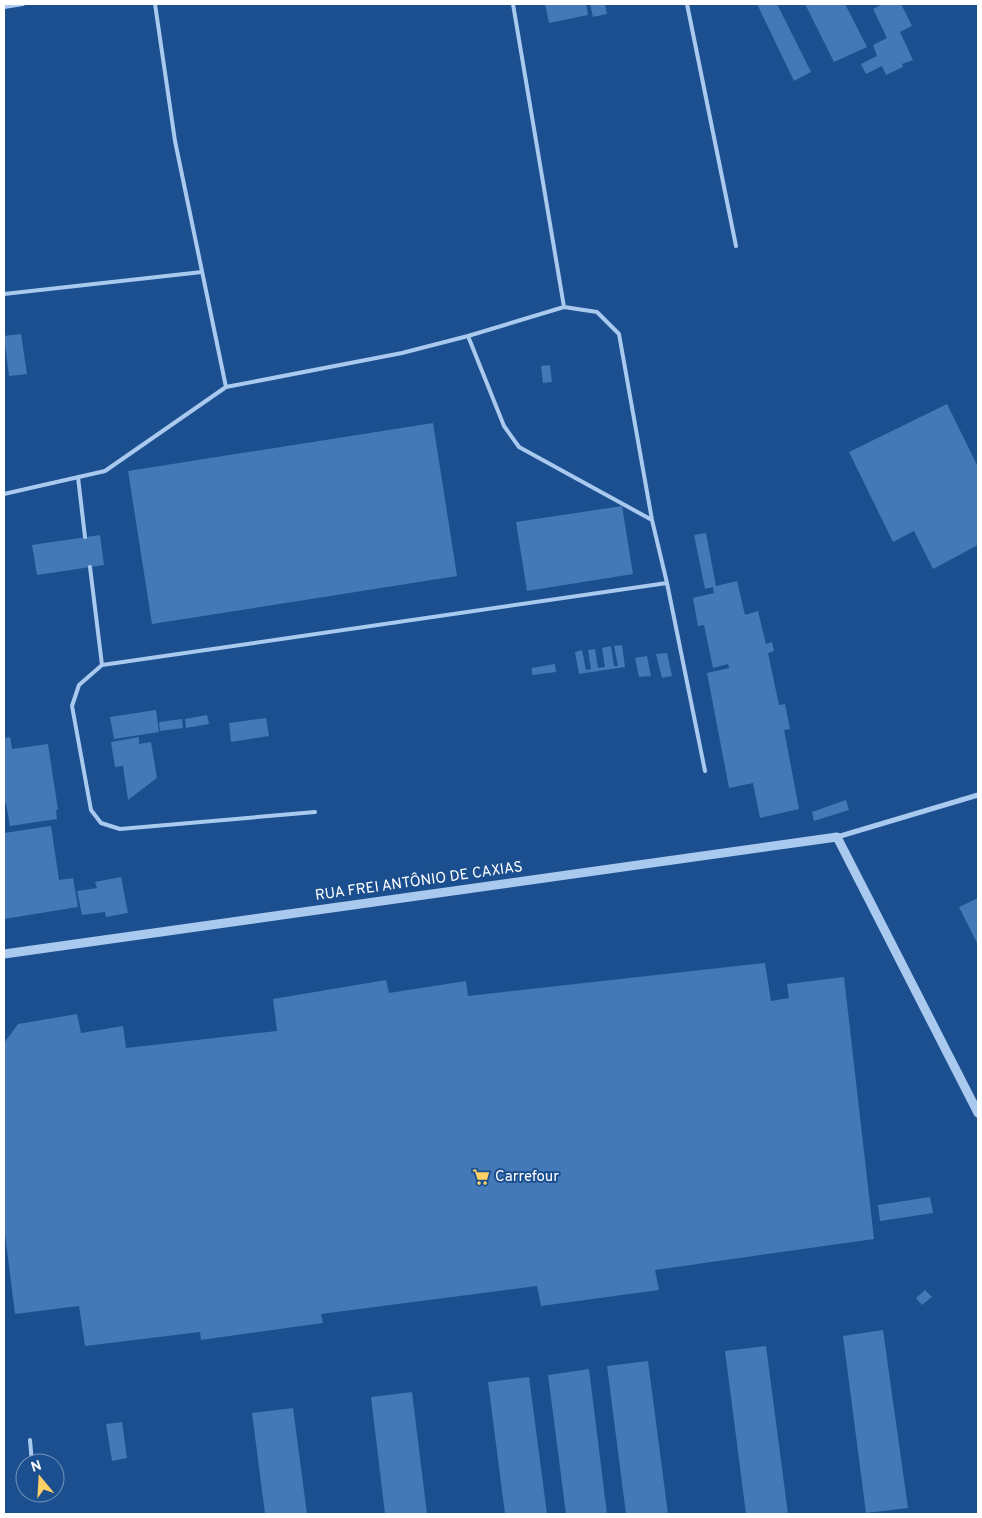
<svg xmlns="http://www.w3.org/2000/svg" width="982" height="1518" viewBox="0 0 982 1518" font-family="Overpass,sans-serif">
	<rect width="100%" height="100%" fill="#1b4f8f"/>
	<path fill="#4478b7" d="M 545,4 L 586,4 L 588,15 L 549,23 Z
		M 590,4 L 605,4 L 607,14 L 593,17 Z
		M 757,4 L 777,4 L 811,72 L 794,81 Z
		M 805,4 L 845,4 L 867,47 L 834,62 Z
		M 882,4 L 901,4 L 912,26 L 900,32 L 913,60 L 902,64 L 903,67 L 886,75 L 882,66 L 866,74 L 861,64 L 877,56 L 873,45 L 887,38 L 873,9 Z
		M 21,334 L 27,374 L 9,376 L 4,336 Z
		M 550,365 L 552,382 L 543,383 L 541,366 Z
		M 947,404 L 978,467 L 978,545 L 933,569 L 914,531 L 893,542 L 849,452 Z
		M 433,423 L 457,576 L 152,624 L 128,471 Z
		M 622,506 L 633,574 L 527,591 L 516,522 Z
		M 706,533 L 716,586 L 737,581 L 745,615 L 758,611 L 766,644 L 772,642 L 774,651 L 768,653 L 779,705 L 785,704 L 790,729 L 784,730 L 799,809 L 760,818 L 753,783 L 729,788 L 707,673 L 729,668 L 728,664 L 713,668 L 704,625 L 698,626 L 693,598 L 714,593 L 713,587 L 705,589 L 694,535 Z
		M 100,535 L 104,565 L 37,575 L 32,545 Z
		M 622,645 L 625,667 L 579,674 L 575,652 L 582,650 L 586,670 L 591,669 L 588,650 L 595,649 L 598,668 L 605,667 L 602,648 L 611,646 L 614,666 L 618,666 L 614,646 Z
		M 667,653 L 672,676 L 662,678 L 656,654 Z
		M 647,656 L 651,676 L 639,677 L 635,658 Z
		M 555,664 L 556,672 L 532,675 L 532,668 Z
		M 156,710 L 159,732 L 114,739 L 110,717 Z
		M 207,715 L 209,724 L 186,728 L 185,719 Z
		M 266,718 L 269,736 L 231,742 L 229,723 Z
		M 182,719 L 183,728 L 160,731 L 159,722 Z
		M 10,737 L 12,749 L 48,744 L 58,810 L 56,810 L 57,819 L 10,826 L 6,803 L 4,803 L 4,738 Z
		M 139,737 L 139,744 L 151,742 L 157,778 L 128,800 L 123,766 L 115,767 L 111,742 Z
		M 846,800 L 849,810 L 814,821 L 812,812 Z
		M 51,826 L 59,880 L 73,878 L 78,907 L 4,919 L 4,833 Z
		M 121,877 L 128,913 L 106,917 L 105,912 L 82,915 L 77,891 L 97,888 L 95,882 Z
		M 978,898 L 978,945 L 959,907 Z
		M 765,963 L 771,1001 L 789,998 L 787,984 L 844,977 L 874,1239 L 655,1270 L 659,1290 L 541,1306 L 537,1286 L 321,1314 L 323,1323 L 201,1340 L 200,1332 L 85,1346 L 79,1306 L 15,1314 L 4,1226 L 4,1043 L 18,1024 L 77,1014 L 81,1033 L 123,1026 L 126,1048 L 277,1031 L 273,999 L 386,980 L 389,993 L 466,981 L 468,996 Z
		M 930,1197 L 933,1213 L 880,1221 L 878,1205 Z
		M 925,1290 L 932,1297 L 922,1305 L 916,1298 Z
		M 883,1330 L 908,1508 L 866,1513 L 843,1336 Z
		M 766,1346 L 788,1514 L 746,1514 L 725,1351 Z
		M 648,1361 L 668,1514 L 626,1514 L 607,1366 Z
		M 589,1369 L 607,1514 L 566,1514 L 548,1375 Z
		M 529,1377 L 547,1514 L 505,1514 L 488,1382 Z
		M 412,1392 L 427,1514 L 385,1514 L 371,1397 Z
		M 293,1408 L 307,1514 L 265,1514 L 252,1413 Z
		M 122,1422 L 127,1458 L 112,1461 L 106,1424 Z"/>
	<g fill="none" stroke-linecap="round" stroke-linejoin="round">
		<path stroke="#a9c9ee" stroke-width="4" d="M 155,4 L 175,141 L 226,387
			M 687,4 L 736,246
			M 4,7 L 23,4
			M 4,294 L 202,272
			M 564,307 L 597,312 L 619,334 L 652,520
			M 468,336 L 564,307 L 513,4
			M 78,477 L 85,537
			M 4,494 L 105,471 L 226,387 L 402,353 L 468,336 L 504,426 L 519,447 L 652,520 L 667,583 L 705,771
			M 90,567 L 102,665 L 667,583
			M 102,665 L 79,685 L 72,706 L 91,810 L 101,823 L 120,829 L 315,812
			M 30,1440 L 32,1463"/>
		<path stroke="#a9c9ee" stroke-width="5" d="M 837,837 L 978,795"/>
		<path stroke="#a9c9ee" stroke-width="9" d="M 4,954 L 837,837 L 978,1113"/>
	</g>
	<defs>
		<g id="supermarket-bare" transform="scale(1.35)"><path d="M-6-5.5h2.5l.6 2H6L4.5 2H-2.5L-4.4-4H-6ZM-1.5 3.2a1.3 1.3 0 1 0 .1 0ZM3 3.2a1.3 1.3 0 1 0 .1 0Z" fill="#ffd166" stroke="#1b4f8f" stroke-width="2.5" paint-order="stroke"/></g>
	</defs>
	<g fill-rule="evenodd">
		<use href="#supermarket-bare" x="481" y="1177"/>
	</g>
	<g text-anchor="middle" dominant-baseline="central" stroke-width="4" stroke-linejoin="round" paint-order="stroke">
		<g font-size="15" fill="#fff" stroke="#1b4f8f">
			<text transform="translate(419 882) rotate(-8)">RUA FREI ANTÔNIO DE CAXIAS</text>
		</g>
		<g font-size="15" fill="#fff" stroke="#1b4f8f" text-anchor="start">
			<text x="495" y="1177">Carrefour</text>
		</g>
	</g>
	<rect width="982" height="1518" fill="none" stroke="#ffffff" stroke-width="10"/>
	<g transform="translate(40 1478) rotate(342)"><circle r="24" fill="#1b4f8f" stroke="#7695bc"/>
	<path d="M0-4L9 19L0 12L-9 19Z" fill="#ffd166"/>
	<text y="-8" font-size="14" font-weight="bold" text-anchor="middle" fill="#ffffff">N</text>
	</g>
</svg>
